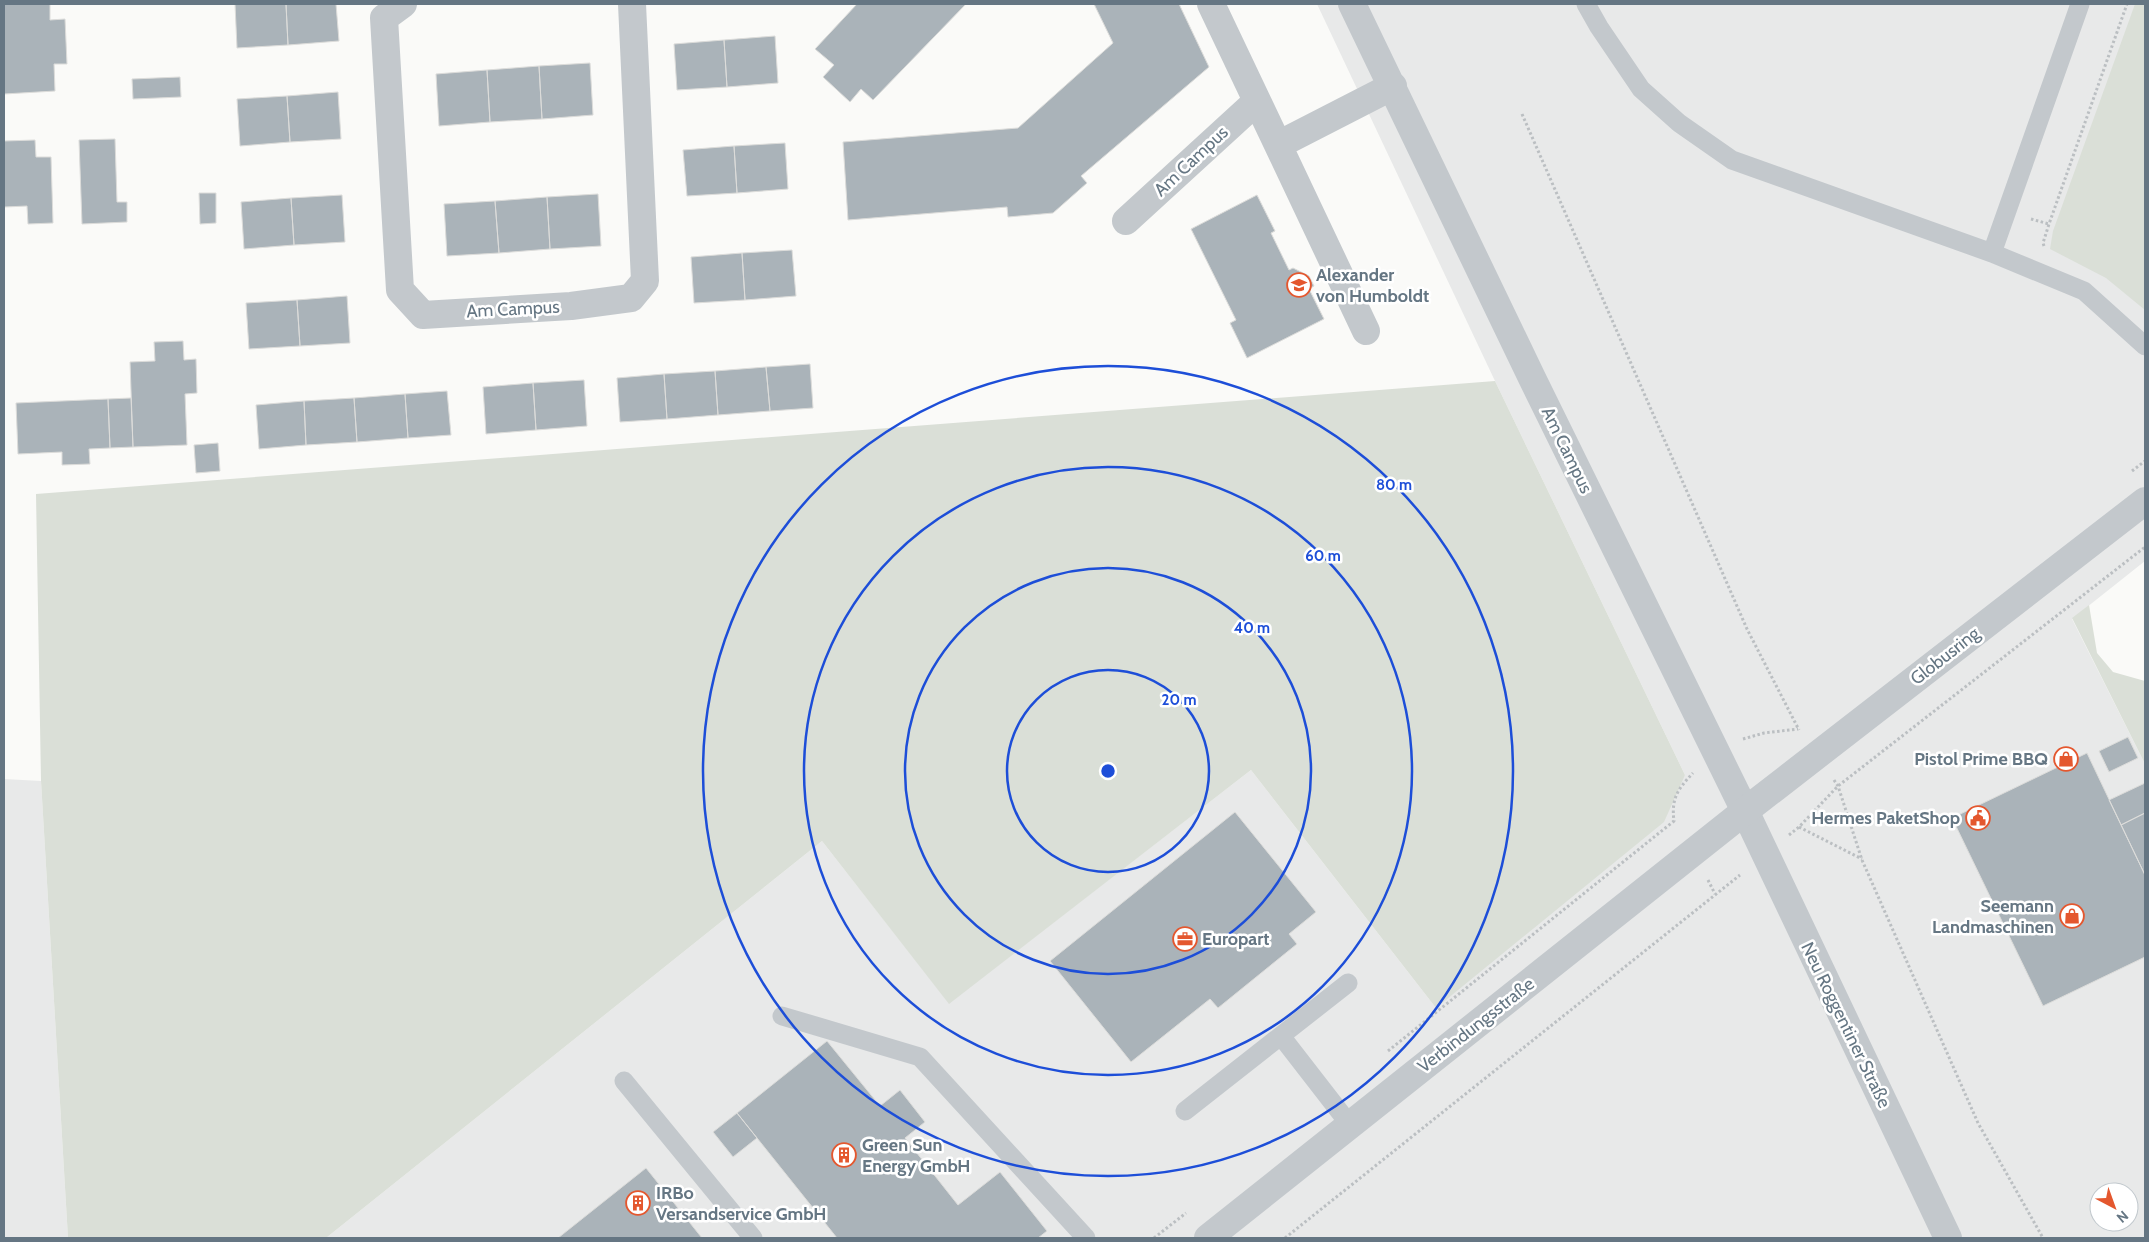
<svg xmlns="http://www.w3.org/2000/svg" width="2149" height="1242" viewBox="0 0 2149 1242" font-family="Cabin,sans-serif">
	<rect width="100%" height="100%" fill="#fafaf8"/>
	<path fill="#e8e9e9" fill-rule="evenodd" d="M 1317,4 L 2145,4 L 2145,561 L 2072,619 L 2145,764 L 2145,1238 L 326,1238 L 822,841 L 949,1003 L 1251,770 L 1436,1008 L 1685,775 L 1495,381 ZM 2099,1192 L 2129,1192 L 2129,1222 L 2099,1222 Z
		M 4,779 L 41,781 L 68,1238 L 4,1238 Z"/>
	<path fill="#dadfd7" d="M 2135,4 L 2145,4 L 2145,310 L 2106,278 L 2050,249 L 2053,231 Z
		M 1495,381 L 1685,775 L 1664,822 L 1436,1008 L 1251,770 L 949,1004 L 822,841 L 326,1238 L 68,1238 L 41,781 L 36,494 Z
		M 2089,605 L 2097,653 L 2113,672 L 2145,681 L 2145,764 L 2072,618 Z"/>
	<path fill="#aab3b9" stroke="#dcdcda" d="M 4,4 L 50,4 L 50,20 L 65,19 L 67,64 L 54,64 L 55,91 L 4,94 Z
		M 235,4 L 286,4 L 288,45 L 237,48 Z
		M 286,4 L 336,4 L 339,41 L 288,45 Z
		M 857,4 L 966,4 L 873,100 L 861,89 L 850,102 L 823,77 L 834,65 L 815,49 Z
		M 1094,4 L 1179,4 L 1209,67 L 1081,176 L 1087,183 L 1053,213 L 1008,217 L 1007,207 L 848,220 L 843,142 L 1018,128 L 1113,43 Z
		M 775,36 L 778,83 L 727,87 L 724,40 Z
		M 724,40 L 727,87 L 677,90 L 674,44 Z
		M 590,63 L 593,115 L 542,119 L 539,66 Z
		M 539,66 L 542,119 L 490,122 L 487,70 Z
		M 487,70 L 490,122 L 439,126 L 436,74 Z
		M 180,77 L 181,97 L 133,99 L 132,79 Z
		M 338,92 L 341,139 L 290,142 L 287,96 Z
		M 287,96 L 290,142 L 240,146 L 237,99 Z
		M 115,139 L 117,202 L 127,202 L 127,222 L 82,224 L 79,140 Z
		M 35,140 L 36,157 L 51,157 L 53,223 L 28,224 L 27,206 L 4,207 L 4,141 Z
		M 785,143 L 788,189 L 737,193 L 734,146 Z
		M 734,146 L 737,193 L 687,196 L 683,150 Z
		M 199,193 L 216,193 L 216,223 L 200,224 Z
		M 598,194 L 601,246 L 550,249 L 547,197 Z
		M 342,195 L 345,242 L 294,245 L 291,198 Z
		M 1257,195 L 1275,231 L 1271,233 L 1289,270 L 1293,268 L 1309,276 L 1314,286 L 1309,289 L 1324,319 L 1247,358 L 1230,323 L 1236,320 L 1191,229 Z
		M 547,197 L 550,249 L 499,253 L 495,201 Z
		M 291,198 L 294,245 L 244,249 L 241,202 Z
		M 495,201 L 499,253 L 447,256 L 444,204 Z
		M 792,250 L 796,296 L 745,300 L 742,253 Z
		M 742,253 L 745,300 L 694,303 L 691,257 Z
		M 347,296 L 350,343 L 300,346 L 297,300 Z
		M 297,300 L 300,346 L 249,349 L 246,303 Z
		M 183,341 L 184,360 L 196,359 L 197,393 L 185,394 L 187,445 L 133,447 L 130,362 L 155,361 L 154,342 Z
		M 810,364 L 813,408 L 770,411 L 766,367 Z
		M 766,367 L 770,411 L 718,415 L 715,371 Z
		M 715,371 L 718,415 L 667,419 L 664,374 Z
		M 664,374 L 667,419 L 620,422 L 617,378 Z
		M 584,380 L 587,426 L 536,430 L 533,383 Z
		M 533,383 L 536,430 L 486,434 L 483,387 Z
		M 447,391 L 451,435 L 408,438 L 405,394 Z
		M 405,394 L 408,438 L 357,442 L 354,398 Z
		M 131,398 L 133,447 L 110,448 L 108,399 Z
		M 354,398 L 357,442 L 306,445 L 304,401 Z
		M 108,399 L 110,448 L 89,449 L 90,464 L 62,465 L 62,452 L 18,454 L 16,403 Z
		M 304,401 L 306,445 L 259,449 L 256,405 Z
		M 218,443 L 220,471 L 196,473 L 194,445 Z
		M 2128,737 L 2138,758 L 2109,772 L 2099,751 Z
		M 2087,753 L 2145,875 L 2145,957 L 2043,1006 L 1952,818 Z
		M 2145,783 L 2145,813 L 2121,825 L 2109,800 Z
		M 1235,812 L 1316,912 L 1289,934 L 1297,944 L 1218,1008 L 1210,999 L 1131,1062 L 1050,961 Z
		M 2145,813 L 2145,875 L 2121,825 Z
		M 827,1041 L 880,1106 L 900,1090 L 925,1122 L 905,1138 L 958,1205 L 1000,1172 L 1047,1231 L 1038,1238 L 837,1238 L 737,1113 Z
		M 737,1113 L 757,1138 L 733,1157 L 713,1132 Z
		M 646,1168 L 702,1238 L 558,1238 Z"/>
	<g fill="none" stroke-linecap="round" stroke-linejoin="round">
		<path stroke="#bbbfc2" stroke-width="3" stroke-dasharray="2.5 2.5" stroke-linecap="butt" d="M 1522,114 L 1747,629 L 1799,730
			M 2031,219 L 2049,224
			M 2044,246 L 2043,243 L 2049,224 L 2127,4
			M 2132,471 L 2145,461
			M 1743,739 L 1764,733 L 1798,729
			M 1834,780 L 1838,786 L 1862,860 L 1978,1123 L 2043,1238
			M 1799,827 L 1862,859
			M 1789,835 L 1799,827 L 1838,786 L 2145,547
			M 1708,880 L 1715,894
			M 1388,1051 L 1674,821 C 1671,798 1678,789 1693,773
			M 1154,1238 L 1186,1213
			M 1285,1238 L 1740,875"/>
		<path stroke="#c3c8cc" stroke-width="19" d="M 1586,4 L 1599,27 L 1641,89 L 1679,123 L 1732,160 L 1992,253 L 2084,291 L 2145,346
			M 1992,253 L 2080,4
			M 782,1016 L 920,1057 L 1086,1238
			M 1281,1036 L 1350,1125
			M 624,1081 L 753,1238
			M 1185,1111 L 1348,983"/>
		<path stroke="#c3c8cc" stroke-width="28" d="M 403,4 L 384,18 L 400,290 L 423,315 L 571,306 L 631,298 L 645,281 L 632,4
			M 1211,4 L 1278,145 L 1393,86
			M 1352,4 L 1532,378 L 1745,811 L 1948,1238
			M 1278,145 L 1366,331
			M 1126,221 L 1256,102"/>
		<path stroke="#c3c8cc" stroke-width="28" d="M 1208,1238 L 1745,811 L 2145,501"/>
	</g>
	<g fill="none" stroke="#1d4ed8" stroke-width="2.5">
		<circle cx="1108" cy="771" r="101"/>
		<circle cx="1108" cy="771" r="203"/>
		<circle cx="1108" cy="771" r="304"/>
		<circle cx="1108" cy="771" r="405"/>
	</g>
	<defs>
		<g id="school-ring" transform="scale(1.25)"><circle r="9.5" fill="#fff" stroke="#e4572e" stroke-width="1.5"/><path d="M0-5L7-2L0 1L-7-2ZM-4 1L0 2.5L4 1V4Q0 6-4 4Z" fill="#e4572e"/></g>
		<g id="shop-ring" transform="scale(1.25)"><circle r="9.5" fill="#fff" stroke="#e4572e" stroke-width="1.5"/><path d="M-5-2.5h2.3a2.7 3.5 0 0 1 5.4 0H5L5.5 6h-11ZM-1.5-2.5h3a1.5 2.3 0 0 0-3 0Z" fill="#e4572e"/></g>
		<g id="civic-ring" transform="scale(1.25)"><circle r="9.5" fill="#fff" stroke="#e4572e" stroke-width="1.5"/><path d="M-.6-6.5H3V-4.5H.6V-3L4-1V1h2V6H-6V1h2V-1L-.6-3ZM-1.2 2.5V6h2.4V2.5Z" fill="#e4572e"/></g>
		<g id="office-ring" transform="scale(1.25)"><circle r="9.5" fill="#fff" stroke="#e4572e" stroke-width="1.5"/><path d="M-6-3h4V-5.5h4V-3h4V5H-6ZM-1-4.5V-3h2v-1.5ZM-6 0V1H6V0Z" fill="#e4572e"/></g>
		<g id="building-ring" transform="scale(1.25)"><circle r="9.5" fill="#fff" stroke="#e4572e" stroke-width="1.5"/><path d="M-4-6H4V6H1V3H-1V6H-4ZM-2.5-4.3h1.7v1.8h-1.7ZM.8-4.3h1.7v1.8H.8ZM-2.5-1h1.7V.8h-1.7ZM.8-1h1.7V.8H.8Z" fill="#e4572e"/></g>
	</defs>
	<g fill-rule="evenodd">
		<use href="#school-ring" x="1299" y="285"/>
		<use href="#shop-ring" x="2066" y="759"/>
		<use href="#civic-ring" x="1978" y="818"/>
		<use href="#shop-ring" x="2072" y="916"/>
		<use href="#office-ring" x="1185" y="939"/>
		<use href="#building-ring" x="844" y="1155"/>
		<use href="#building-ring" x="638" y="1203"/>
	</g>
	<g text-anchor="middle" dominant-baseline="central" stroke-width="5" stroke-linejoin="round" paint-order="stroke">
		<g font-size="18" fill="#657683" stroke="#fff">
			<text transform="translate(1191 161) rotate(-43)">Am Campus</text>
			<text transform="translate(513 309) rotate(-3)">Am Campus</text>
			<text transform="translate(1567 450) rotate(64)">Am Campus</text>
			<text transform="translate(1945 656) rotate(-38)">Globusring</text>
			<text transform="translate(1476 1025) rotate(-38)">Verbindungsstraße</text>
			<text transform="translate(1846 1025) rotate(64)">Neu Roggentiner Straße</text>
		</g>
		<g font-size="18" font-weight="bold" fill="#657683" stroke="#fff" text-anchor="start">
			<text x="1316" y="275">Alexander<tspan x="1316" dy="21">von Humboldt</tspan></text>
			<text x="2048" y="759" text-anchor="end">Pistol Prime BBQ</text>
			<text x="1960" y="818" text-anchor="end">Hermes PaketShop</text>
			<text x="2054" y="906" text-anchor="end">Seemann<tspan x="2054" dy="21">Landmaschinen</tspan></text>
			<text x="1202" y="939">Europart</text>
			<text x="862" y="1145">Green Sun<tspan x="862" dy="21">Energy GmbH</tspan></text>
			<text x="656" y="1193">IRBo<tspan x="656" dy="21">Versandservice GmbH</tspan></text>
		</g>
	</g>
	<circle cx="1108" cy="771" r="8" fill="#1d4ed8" stroke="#fff" stroke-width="2.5"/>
	<g font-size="15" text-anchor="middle" font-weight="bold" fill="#1d4ed8" stroke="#fff" stroke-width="5" stroke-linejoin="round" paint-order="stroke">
		<text x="1394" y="490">80 m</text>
		<text x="1323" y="561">60 m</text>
		<text x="1252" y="633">40 m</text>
		<text x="1179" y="705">20 m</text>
	</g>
	<rect width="2149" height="1242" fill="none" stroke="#657683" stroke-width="10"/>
	<g transform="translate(2114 1207) rotate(139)"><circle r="24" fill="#ffffff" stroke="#c1c8cd"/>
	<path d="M0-4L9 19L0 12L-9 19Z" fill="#e4572e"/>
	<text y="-8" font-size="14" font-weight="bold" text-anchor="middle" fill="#657683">N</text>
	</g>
</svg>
